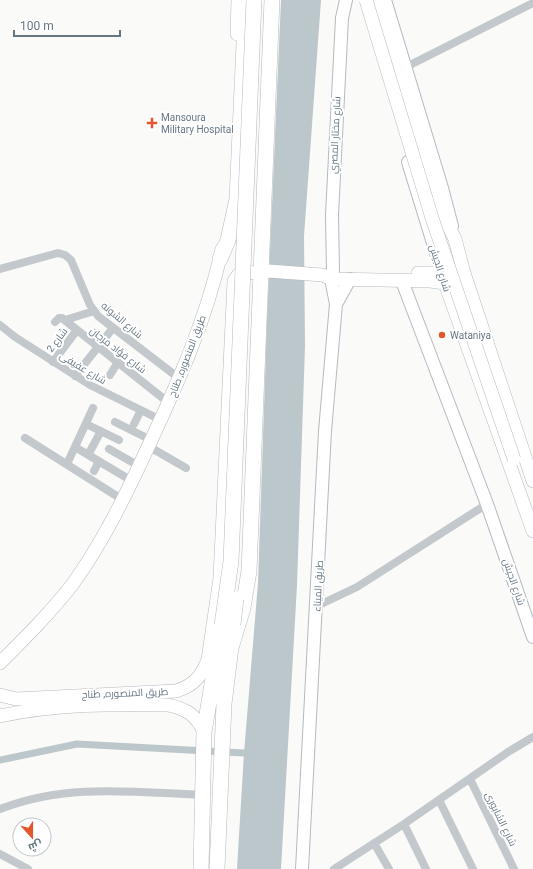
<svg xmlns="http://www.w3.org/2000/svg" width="533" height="869" viewBox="0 0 533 869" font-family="Roboto,Cairo,sans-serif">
	<rect width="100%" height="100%" fill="#fafaf8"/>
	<path fill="#bbc7cb" d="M 281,0 L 321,0 L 304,236 L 305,346 L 297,585 L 281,869 L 237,869 L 244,753 L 258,583 L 267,320 Z"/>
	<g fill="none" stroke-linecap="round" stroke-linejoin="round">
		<path stroke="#bbc7cb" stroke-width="7" d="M 0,760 L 77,744 L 244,753"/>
		<g stroke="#b3babf" stroke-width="14">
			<path id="secondary" d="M 385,0 L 442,188 L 452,226
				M 408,162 L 445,282
				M 333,272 L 332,215 L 342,18 L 346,0
				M 402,281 L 487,504 L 533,637
				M 336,304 L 350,279
				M 302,869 L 325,431 L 336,304 L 331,279"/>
		</g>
		<g stroke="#b5babe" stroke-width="14">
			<path id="primary" d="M 376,0 L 441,211 L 455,239 L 464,273 L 533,481
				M 237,34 L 238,0
				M 418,273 L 460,273
				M 0,663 C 25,638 50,613 72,585 C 103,542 126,495 148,447 C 178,383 207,318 222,249
				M 0,695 L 16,699 L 176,691 C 193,686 201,677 208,660 L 220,578 L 234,281 L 239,274 L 268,271 L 323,275 L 331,279 L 430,281 L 445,283 L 533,531
				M 0,716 C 57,704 110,704 168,705 C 187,709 196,715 204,732"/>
		</g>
		<g stroke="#b4b9bd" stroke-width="16">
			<path id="highway" d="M 220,259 L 228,240 L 237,199 L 246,0
				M 231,648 L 243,608 L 249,571 L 272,0
				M 201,869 L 204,732 L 222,625
				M 217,869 L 224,704 L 232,639"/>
		</g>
		<path stroke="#c3c8cc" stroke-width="8" d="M 406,67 L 533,3
			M 0,269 L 58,253 L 65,255 L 71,260 L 90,305 L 98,316 L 180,379
			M 65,320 L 94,311
			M 55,322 L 59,318 L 62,318 L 169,403
			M 0,325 L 15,337 L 90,385 L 161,420
			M 53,362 L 77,330
			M 110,375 L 118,362
			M 75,376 L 113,328
			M 115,422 L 151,440
			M 86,424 L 119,440
			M 134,424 L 141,410
			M 25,438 L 123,500
			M 148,446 L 186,468
			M 75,447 L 132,481
			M 109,449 L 139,466
			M 88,455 L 101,431
			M 67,464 L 93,408
			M 94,471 L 99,461
			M 317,606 L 357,587 L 487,504
			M 470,779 L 514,869
			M 439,800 L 473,869
			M 0,809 C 67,783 132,792 202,795
			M 404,824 L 426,869
			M 374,843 L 389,869
			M 0,854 L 28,869
			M 334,869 L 404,824 L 508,752 L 533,737"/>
		<use href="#secondary" stroke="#fff" stroke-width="12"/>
		<use href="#primary" stroke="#fff" stroke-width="13"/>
		<use href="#highway" stroke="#fff" stroke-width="15"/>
		<g stroke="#b5babe" stroke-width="14" stroke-linecap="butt">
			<path id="primary-bridge" d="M 366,0 L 432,218 L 514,459"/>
		</g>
		<g stroke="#b4b9bd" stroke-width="16" stroke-linecap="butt">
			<path id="highway-bridge" d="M 233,624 L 236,599
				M 222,625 L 231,561 L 254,0"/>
		</g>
		<use href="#primary-bridge" stroke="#fff" stroke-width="13"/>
		<use href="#highway-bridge" stroke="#fff" stroke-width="15"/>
	</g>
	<g fill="#e4572e" stroke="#fff" stroke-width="1.5">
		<path d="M150 117h4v4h4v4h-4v4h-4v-4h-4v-4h4z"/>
		<circle cx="442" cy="335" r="4"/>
	</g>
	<g text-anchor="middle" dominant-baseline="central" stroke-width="4" stroke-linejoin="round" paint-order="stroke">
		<g font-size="10" fill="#657683" stroke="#fff" text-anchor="start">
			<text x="161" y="117">Mansoura<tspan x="161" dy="12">Military Hospital</tspan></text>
			<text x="450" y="335">Wataniya</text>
		</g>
		<g font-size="10" fill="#657683" stroke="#fff">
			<text transform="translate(335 135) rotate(-87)">شارع مختار المصري</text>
			<text transform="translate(440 268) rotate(72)">شارع الجيش</text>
			<text transform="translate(122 320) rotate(40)">شارع الشونه</text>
			<text transform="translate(57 340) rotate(-53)">شارع 2</text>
			<text transform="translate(118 350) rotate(38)">شارع فؤاد مرجان</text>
			<text transform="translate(187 356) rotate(-69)">طريق المنصوره, طناح</text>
			<text transform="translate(83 368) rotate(31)">شارع عفيفى</text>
			<text transform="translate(514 582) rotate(71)">شارع الجيش</text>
			<text transform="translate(318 586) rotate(-87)">طريق الميناء</text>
			<text transform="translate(125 693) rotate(-2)">طريق المنصوره, طناح</text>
			<text transform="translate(501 819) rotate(64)">شارع الشابورى</text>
		</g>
	</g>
	<g transform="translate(32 837) rotate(159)"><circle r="19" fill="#ffffff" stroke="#c1c8cd"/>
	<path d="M0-3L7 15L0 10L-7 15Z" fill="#e4572e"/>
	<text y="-6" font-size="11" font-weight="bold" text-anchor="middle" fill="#657683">ش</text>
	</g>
	<path d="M14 30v6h106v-6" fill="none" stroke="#657683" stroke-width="2"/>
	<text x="20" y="30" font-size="12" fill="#657683" stroke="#ffffff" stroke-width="3" paint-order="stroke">100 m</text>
</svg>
